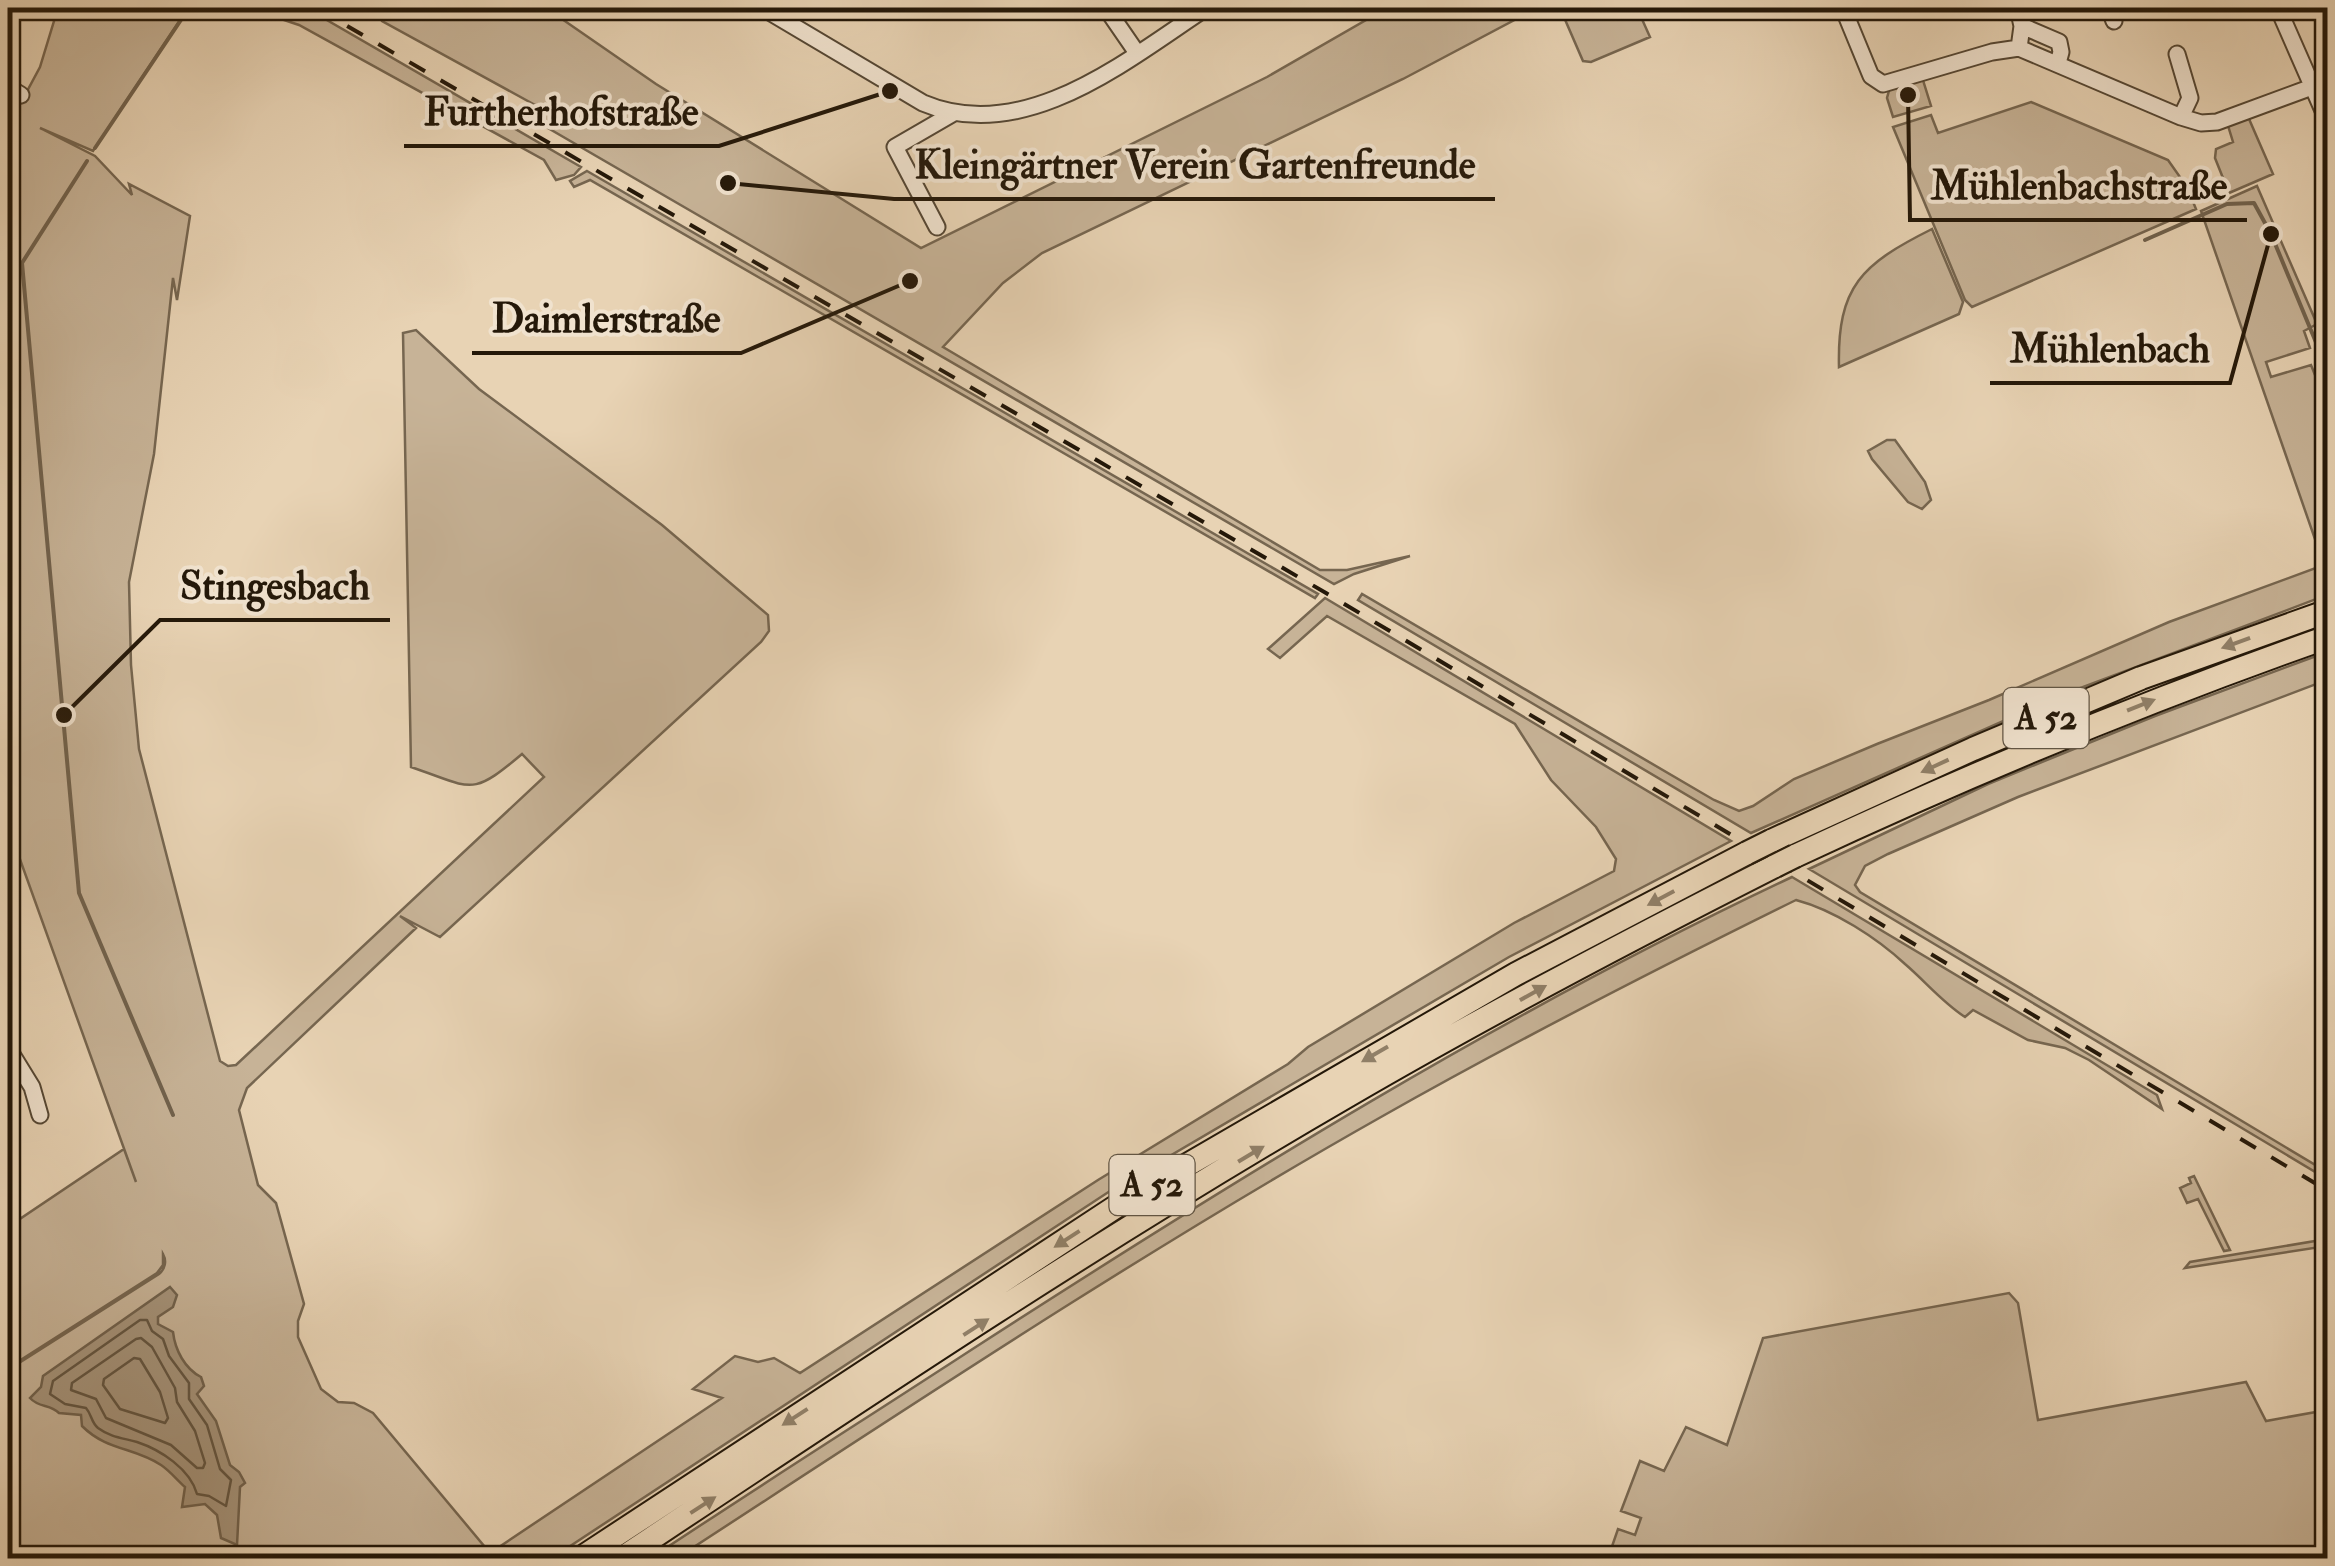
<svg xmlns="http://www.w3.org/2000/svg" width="2335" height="1566" viewBox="0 0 2335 1566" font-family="'IM FELL Double Pica',serif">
	<rect width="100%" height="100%" fill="#e8d3b4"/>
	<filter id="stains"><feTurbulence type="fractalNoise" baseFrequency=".002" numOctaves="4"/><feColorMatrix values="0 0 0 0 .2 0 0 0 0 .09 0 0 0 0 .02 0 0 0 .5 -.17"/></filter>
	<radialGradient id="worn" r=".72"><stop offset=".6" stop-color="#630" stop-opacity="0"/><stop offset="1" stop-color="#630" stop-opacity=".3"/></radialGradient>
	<path fill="#c7b397" stroke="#766650" stroke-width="2.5" d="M 58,8 L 188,8 L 93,151 L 40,128 L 95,156 L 132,195 L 129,184 L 190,216 L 177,300 L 173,278 L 154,454 L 129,582 L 131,665 L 139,749 L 220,1061 L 228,1066 L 236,1065 L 544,777 L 522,754 C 470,798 473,788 411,767 L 403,333 L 416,330 L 479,389 L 662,525 L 768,615 L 769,631 L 761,642 L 440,937 L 400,916 L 416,928 L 247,1088 L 239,1110 L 258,1185 L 276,1203 L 304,1304 L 298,1321 L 298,1337 L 321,1389 L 338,1402 L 354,1403 L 373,1413 L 490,1553 L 722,1398 L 693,1389 L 735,1356 L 758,1362 L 774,1358 L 800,1373 L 1098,1180 L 1288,1064 L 1308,1047 L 1514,923 L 1614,871 L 1616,859 L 1596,827 L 1551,780 L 1515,724 L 1327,616 L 1280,658 L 1268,649 L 1325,598 L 1731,841 L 1509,957 L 1110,1191 L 552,1558 L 8,1558 L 8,1370 L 159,1274 C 165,1269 167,1261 163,1254 L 163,1265 L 157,1273 L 8,1368 L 8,1227 L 124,1149 L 136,1182 L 8,826 L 8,90 L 16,94 L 18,108 L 40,67 Z
		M 248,8 L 306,8 L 581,167 L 574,175 L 556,180 L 544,160 L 299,25 Z
		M 375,8 L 546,8 L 656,84 L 921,248 L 1267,77 L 1387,8 L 1537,8 L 1403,79 L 1042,253 L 1003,283 L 943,347 L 1320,570 L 1347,570 L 1410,556 L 1354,574 L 1334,584 L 529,117 L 535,105 L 382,21 Z
		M 1560,8 L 1637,8 L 1650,37 L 1591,62 L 1583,61 Z
		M 1922,77 L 1931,106 L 1893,117 L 1887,98 L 1890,87 Z
		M 2031,102 L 2168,160 L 2187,187 L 2196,209 L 1972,307 L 1965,300 L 1893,127 L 1931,115 L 1938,133 Z
		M 2246,112 L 2273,174 L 2229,193 L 2215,158 L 2216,149 L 2233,142 L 2226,119 Z
		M 587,171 L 1318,594 L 1315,598 L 590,180 L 574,187 L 570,181 Z
		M 2257,186 L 2317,324 L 2304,331 L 2310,348 L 2266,362 L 2271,377 L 2311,365 L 2323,395 L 2327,393 L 2327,595 L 2062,695 L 1751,833 L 1358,600 L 1362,594 L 1714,800 L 1739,811 L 1753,806 L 1794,779 L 1877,744 L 1989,700 L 2169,622 L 2324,565 L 2201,211 Z
		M 1932,229 L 1963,302 L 1959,314 L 1839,367 C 1837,286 1862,264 1932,229 Z
		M 1887,440 L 1895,440 L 1925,482 L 1931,500 L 1922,509 L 1908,502 L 1872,459 L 1868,451 Z
		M 2327,652 L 2327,680 L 2018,797 L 1888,854 L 1865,866 L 1855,885 L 1860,892 L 2327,1172 L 2327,1179 L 1809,869 L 1988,784 L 2155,716 Z
		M 1792,877 L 2157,1095 L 2162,1109 L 2089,1060 L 2065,1048 L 2028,1040 L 1973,1010 L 1965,1017 C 1942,1002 1926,982 1905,964 C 1877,938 1834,910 1796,900 C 1656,969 1517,1040 1381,1117 C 1140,1253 909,1407 677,1558 L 651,1558 C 756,1488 862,1421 968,1352 C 1234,1180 1505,1012 1792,877 Z
		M 2194,1176 L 2230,1250 L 2224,1251 L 2198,1199 L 2187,1203 L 2180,1188 L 2191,1183 L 2189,1178 Z
		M 2327,1239 L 2327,1246 L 2185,1268 L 2190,1262 Z
		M 2009,1293 L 2018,1303 L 2038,1420 L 2246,1382 L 2266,1421 L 2327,1410 L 2327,1558 L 1608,1558 L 1618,1529 L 1635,1535 L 1641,1518 L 1621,1511 L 1640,1461 L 1664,1471 L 1686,1427 L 1727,1445 L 1763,1338 Z"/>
	<path fill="#a5937a" stroke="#71624d" stroke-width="2.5" d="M 170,1287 L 177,1295 L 173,1307 L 158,1317 L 158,1324 L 173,1332 C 175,1350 185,1369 201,1377 L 204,1386 L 197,1394 L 216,1421 L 230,1465 L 239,1472 L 245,1483 L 240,1487 L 237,1545 L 221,1538 L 217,1515 L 205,1504 L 182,1507 L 185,1487 C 177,1480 170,1471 161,1465 C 134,1447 107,1451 82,1426 L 81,1415 L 59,1413 C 50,1404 39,1408 30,1398 L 41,1387 L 43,1376 Z"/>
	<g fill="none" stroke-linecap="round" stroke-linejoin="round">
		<path stroke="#645642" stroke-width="2.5" d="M 140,1320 L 147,1320 L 152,1331 L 163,1339 L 169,1356 L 189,1383 L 189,1399 L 207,1425 L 220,1469 L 231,1480 L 226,1506 L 209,1496 L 197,1494 C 190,1469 161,1450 137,1442 C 123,1438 110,1437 98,1428 C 91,1422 92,1415 86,1408 L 65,1404 L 50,1394 L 53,1381 Z
			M 136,1339 L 141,1338 L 152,1347 L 175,1388 L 177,1402 L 195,1431 L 205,1463 L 203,1468 L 197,1468 L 171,1445 L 106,1418 L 96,1399 L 71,1390 L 72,1383 Z
			M 134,1358 L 140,1359 L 160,1392 L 168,1418 L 165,1423 L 120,1409 L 103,1385 L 104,1379 Z"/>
		<path stroke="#71624d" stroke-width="4" d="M 95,148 L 189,8
			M 87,161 L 22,263 L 79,893 L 173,1115
			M 2145,240 L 2227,204 L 2254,203 L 2271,234 L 2320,352 L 2328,378"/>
		<g stroke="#554734" stroke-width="19">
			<path id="minor" d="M 763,8 L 923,103 C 1024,146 1127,60 1206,8
				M 1106,8 L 1137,53
				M 1843,8 L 1871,76 L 1883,84 L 1992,52 L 2019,48 L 2181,117 L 2201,123 L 2217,122 L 2312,87
				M 2018,8 L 2022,26 L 2019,48
				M 2109,8 L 2114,21
				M 2278,8 L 2328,122
				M 2022,26 L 2059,42 L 2061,52 L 2058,63
				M 2177,54 L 2190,98 L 2181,117
				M 8,87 L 21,95
				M 937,227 L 895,147 L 952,114
				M 8,1048 L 32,1087 L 40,1115"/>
		</g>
		<g stroke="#241809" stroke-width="26">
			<path id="highway" d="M 1771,841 L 1973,749 L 2141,678 L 2328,611
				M 1795,856 C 1970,774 2146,701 2328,637
				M 581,1558 L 1120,1204 L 1516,974 L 1747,853
				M 622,1558 C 861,1399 1100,1239 1349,1095 C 1488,1014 1631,939 1775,866"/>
		</g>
		<use href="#minor" stroke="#f0e2ce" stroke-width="15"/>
		<use href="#highway" stroke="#e8d3b4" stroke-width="22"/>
		<path stroke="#241809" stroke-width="4" stroke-dasharray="18 18" stroke-linecap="butt" d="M 316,8 L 1326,593 L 2328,1191"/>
		<g stroke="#241809" stroke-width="26" stroke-linecap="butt">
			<path id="highway-bridge" d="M 1747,853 L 1771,841
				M 1775,866 L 1795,856"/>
		</g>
		<use href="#highway-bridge" stroke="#e8d3b4" stroke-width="22"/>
	</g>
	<defs><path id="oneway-solid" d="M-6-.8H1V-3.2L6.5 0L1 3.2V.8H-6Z" transform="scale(2.5)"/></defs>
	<g fill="#907f67">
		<use href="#oneway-solid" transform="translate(2236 643) rotate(160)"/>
		<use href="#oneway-solid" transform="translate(2141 705) rotate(-22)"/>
		<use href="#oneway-solid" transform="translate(1935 766) rotate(155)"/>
		<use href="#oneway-solid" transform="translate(1661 898) rotate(152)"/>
		<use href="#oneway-solid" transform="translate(1533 993) rotate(-29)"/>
		<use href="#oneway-solid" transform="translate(1375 1054) rotate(150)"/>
		<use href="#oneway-solid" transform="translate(1251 1154) rotate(-31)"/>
		<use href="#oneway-solid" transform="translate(1067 1239) rotate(147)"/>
		<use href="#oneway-solid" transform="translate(976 1327) rotate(-33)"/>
		<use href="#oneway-solid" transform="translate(795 1417) rotate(147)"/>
		<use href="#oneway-solid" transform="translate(703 1505) rotate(-33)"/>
	</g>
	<g text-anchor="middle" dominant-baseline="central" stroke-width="8" stroke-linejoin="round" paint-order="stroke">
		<g fill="#f0e2ce" stroke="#615544" stroke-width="2.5">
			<rect x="2003.5" y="688" width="85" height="60" rx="8"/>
			<rect x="1109.5" y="1155" width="85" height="60" rx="8"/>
		</g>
		<g font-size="35" font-weight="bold" fill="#241809">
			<text x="2046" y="718">A 52</text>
			<text x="1152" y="1185">A 52</text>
		</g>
	</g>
	<path fill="none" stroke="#241809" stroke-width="4" d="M890 91L719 146H404M728 183L894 199H1495M1908 95L1910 220H2247M910 281L741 353H472M2271 234L2230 383H1990M64 715L160 620H390"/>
	<g fill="#241809" stroke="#f0e2ce" stroke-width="4">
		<circle cx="890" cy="91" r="10"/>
		<circle cx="728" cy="183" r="10"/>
		<circle cx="1908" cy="95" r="10"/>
		<circle cx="910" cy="281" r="10"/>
		<circle cx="2271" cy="234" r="10"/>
		<circle cx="64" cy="715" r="10"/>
	</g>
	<g font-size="40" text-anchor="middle" font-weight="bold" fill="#241809" stroke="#f0e2ce" stroke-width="8" stroke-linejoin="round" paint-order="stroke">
		<text x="561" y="125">Furtherhofstraße</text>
		<text x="1195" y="178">Kleingärtner Verein Gartenfreunde</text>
		<text x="2079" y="199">Mühlenbachstraße</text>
		<text x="606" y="332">Daimlerstraße</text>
		<text x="2110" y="362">Mühlenbach</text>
		<text x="275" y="599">Stingesbach</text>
	</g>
	<rect width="2335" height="1566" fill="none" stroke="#e8d3b4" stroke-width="40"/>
	<rect x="10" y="10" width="2315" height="1546" fill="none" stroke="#241809" stroke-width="5"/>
	<rect x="20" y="20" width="2295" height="1526" fill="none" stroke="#241809" stroke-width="2.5"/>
	<rect width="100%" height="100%" filter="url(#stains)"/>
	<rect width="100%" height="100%" fill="url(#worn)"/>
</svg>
